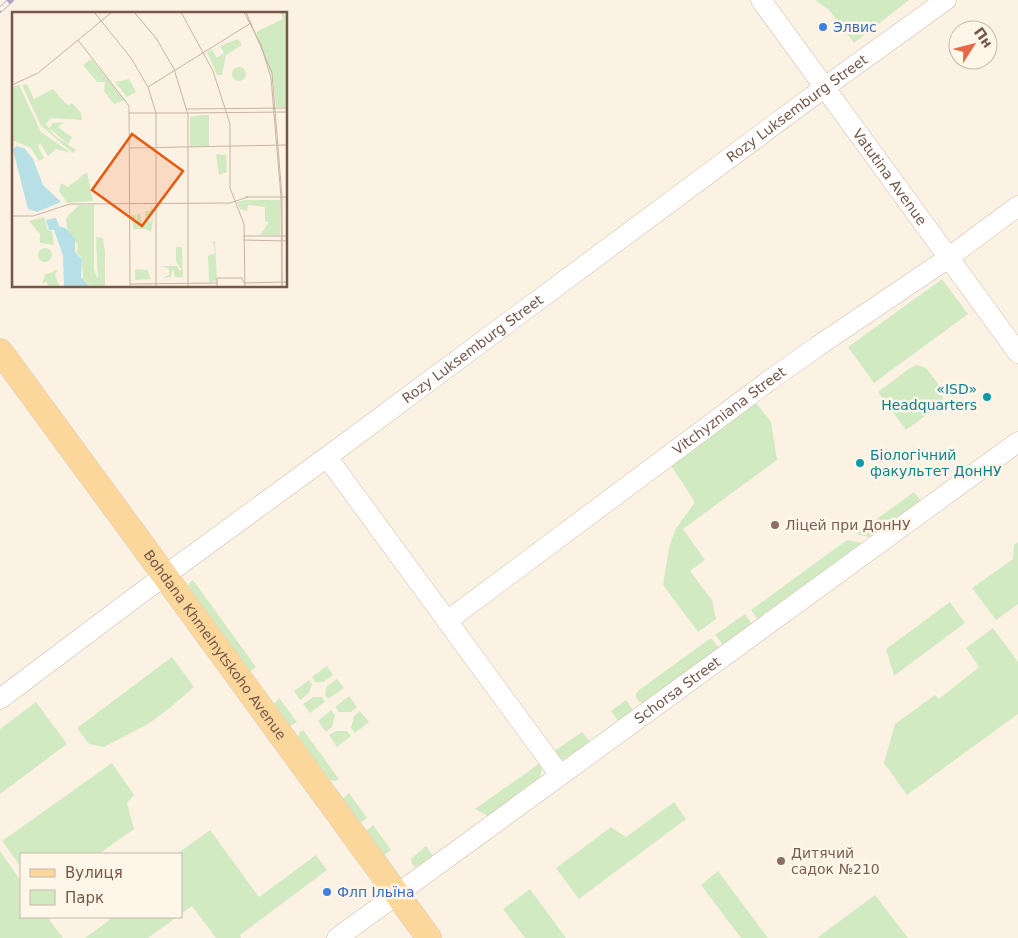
<svg xmlns="http://www.w3.org/2000/svg" width="1018" height="938" viewBox="0 0 1018 938" font-family="'DejaVu Sans',sans-serif">
	<rect width="100%" height="100%" fill="#fcf2e3"/>
	<path fill="#d2eac2" d="M 815,0 L 909,0 L 854,43 L 829,10 Z
		M 942,279 L 968,314 L 874,383 L 848,347 Z
		M 917,365 L 926,368 L 942,389 L 943,398 L 940,405 L 906,430 L 878,392 L 910,368 Z
		M 752,398 L 771,422 L 777,460 L 683,529 L 705,560 L 690,571 L 712,600 L 716,619 L 698,632 L 663,585 L 669,548 L 675,530 L 695,502 L 668,461 Z
		M 914,492 L 922,502 L 873,538 L 856,534 Z
		M 847,540 L 866,544 L 758,620 L 751,610 Z
		M 1018,542 L 1018,604 L 996,620 L 972,588 L 1013,559 L 1014,545 Z
		M 193,580 L 256,667 L 249,672 L 187,588 L 190,582 Z
		M 950,602 L 965,623 L 894,676 L 886,649 Z
		M 745,614 L 752,624 L 723,645 L 715,635 Z
		M 993,628 L 1018,662 L 1018,714 L 907,795 L 884,763 L 895,724 L 935,695 L 939,699 L 979,667 L 966,648 Z
		M 711,638 L 719,648 L 643,703 C 638,702 636,699 636,694 L 639,690 Z
		M 172,657 L 194,687 L 171,707 L 148,724 L 104,747 L 89,744 L 77,728 Z
		M 327,666 L 333,675 L 324,682 L 315,682 L 312,677 Z
		M 337,679 L 344,688 L 328,699 L 325,695 L 327,686 Z
		M 309,680 L 312,684 L 309,693 L 300,700 L 294,691 Z
		M 349,696 L 357,707 L 351,712 L 339,712 L 335,707 Z
		M 313,697 L 322,697 L 325,702 L 310,713 L 303,704 Z
		M 279,698 L 297,722 L 289,727 L 273,705 Z
		M 626,700 L 633,710 L 618,721 L 611,711 Z
		M 36,702 L 67,744 L 0,794 L 0,729 Z
		M 331,710 L 335,715 L 332,727 L 326,732 L 318,721 Z
		M 360,711 L 369,722 L 355,733 L 351,728 L 354,716 Z
		M 303,730 L 339,779 C 335,781 332,781 328,779 L 298,739 L 299,733 Z
		M 336,731 L 347,731 L 351,736 L 337,747 L 329,735 Z
		M 582,732 L 590,742 L 566,760 L 560,759 L 553,752 Z
		M 112,763 L 134,795 L 127,803 L 134,829 L 99,854 L 21,854 L 21,867 L 2,841 Z
		M 540,763 L 542,769 L 540,778 L 488,816 L 475,809 Z
		M 349,793 L 367,818 L 359,824 L 341,800 Z
		M 674,802 L 686,819 L 579,899 L 556,868 L 611,827 L 626,837 Z
		M 373,825 L 391,850 L 383,856 L 365,832 Z
		M 210,830 L 259,897 L 316,855 L 327,870 L 240,935 L 241,938 L 216,938 L 192,906 L 181,914 L 181,854 L 177,854 Z
		M 426,846 L 433,856 L 416,867 C 413,866 411,863 411,859 Z
		M 0,851 L 21,881 L 21,917 L 47,917 L 63,938 L 0,938 Z
		M 718,871 L 768,938 L 741,938 L 701,885 Z
		M 530,889 L 566,938 L 525,938 L 503,909 Z
		M 875,895 L 908,938 L 817,938 Z
		M 108,917 L 177,917 L 148,938 L 85,938 L 110,920 Z"/>
	<g fill="none" stroke-linecap="round" stroke-linejoin="round">
		<g stroke="#d0bcad" stroke-width="21">
			<g id="minor">
				<path id="s1" d="M 761,0 L 1018,353"/>
				<path d="M 327,457 L 560,775"/>
				<path id="s2" d="M 447,621 L 770,380 L 818,346 L 941,263 L 1018,206"/>
				<path id="s3" d="M 0,699 L 141,593 L 327,457 L 825,87 L 946,0"/>
				<path id="s4" d="M 337,938 L 1018,442"/>
			</g>
		</g>
		<g stroke="#d8d0cc" stroke-width="26">
			<g id="major">
				<path id="s5" d="M 0,351 L 146,550 L 429,938"/>
			</g>
		</g>
		<use href="#minor" stroke="#fff" stroke-width="20"/>
		<use href="#major" stroke="#fcd79b" stroke-width="25"/>
		<g stroke="#b5a2c6" stroke-width="5.5">
			<path id="rail" d="M 0,10 L 11,0"/>
		</g>
		<use href="#rail" stroke="#fff6ea" stroke-width="4" stroke-dasharray="11" stroke-linecap="butt"/>
	</g>
	<g fill="#3f7fe0" stroke="#fff6ea" stroke-width="2">
		<circle cx="823" cy="27" r="5"/>
		<circle cx="327" cy="892" r="5"/>
	</g>
	<g fill="#0f9aa8" stroke="#fff6ea" stroke-width="2">
		<circle cx="987" cy="397" r="5"/>
		<circle cx="860" cy="463" r="5"/>
	</g>
	<g fill="#8d6e63" stroke="#fff6ea" stroke-width="2">
		<circle cx="775" cy="525" r="5"/>
		<circle cx="781" cy="861" r="5"/>
	</g>
	<g text-anchor="middle" dominant-baseline="central" stroke-width="5" stroke-linejoin="round" paint-order="stroke">
		<g font-size="14" fill="#366cbe" stroke="#fff6ea" text-anchor="start">
			<text x="833" y="27">Элвис</text>
			<text x="337" y="892">Флп Ільїна</text>
		</g>
		<g font-size="14" fill="#755849" stroke="#fff6ea">
			<text stroke="none"><textPath href="#s3" startOffset="992">Rozy Luksemburg Street</textPath></text>
			<text stroke="none"><textPath href="#s1" startOffset="219">Vatutina Avenue</textPath></text>
			<text stroke="none"><textPath href="#s3" startOffset="588">Rozy Luksemburg Street</textPath></text>
			<text stroke="none"><textPath href="#s2" startOffset="352">Vitchyzniana Street</textPath></text>
			<text stroke="none"><textPath href="#s5" startOffset="364">Bohdana Khmelnytskoho Avenue</textPath></text>
			<text stroke="none"><textPath href="#s4" startOffset="421">Schorsa Street</textPath></text>
		</g>
		<g font-size="14" fill="#0d838f" stroke="#fff6ea" text-anchor="end">
			<text x="977" y="389">«ISD»<tspan x="977" dy="16">Headquarters</tspan></text>
			<text x="870" y="455" text-anchor="start">Біологічний<tspan x="870" dy="16">факультет ДонНУ</tspan></text>
		</g>
		<g font-size="14" fill="#785e54" stroke="#fff6ea" text-anchor="start">
			<text x="785" y="525">Ліцей при ДонНУ</text>
			<text x="791" y="853">Дитячий<tspan x="791" dy="16">садок №210</tspan></text>
		</g>
	</g>
	<g transform="translate(12 12)">
		<rect width="275" height="275" fill="#fcf2e3"/>
		<path d="M 268,0 L 275,0 L 275,95 L 264,95 L 261,67 L 244,20 L 271,7 ZM 226,27 L 230,33 L 214,43 L 210,63 L 205,63 L 195,40 L 200,37 L 205,46 L 212,41 L 208,34 ZM 79,47 L 113,88 L 102,92 L 92,79 L 93,70 L 85,70 L 71,53 ZM220 62a7 7 0 1 1 14 0a7 7 0 1 1-14 0ZM 117,67 L 124,80 L 115,85 L 103,70 ZM 15,72 L 22,87 L 41,77 L 53,91 L 57,93 L 60,91 L 69,101 L 70,108 L 39,106 L 34,112 L 42,123 L 64,138 L 61,141 L 29,114 L 10,73 ZM 7,73 L 29,120 L 59,141 L 44,137 L 36,144 L 28,131 L 26,134 L 32,146 L 27,149 L 19,136 L 0,128 L 0,75 ZM 191,103 L 197,103 L 197,134 L 178,134 L 178,105 ZM 53,110 L 46,115 L 60,125 L 56,132 L 37,116 L 41,111 ZM 214,139 L 215,160 L 207,163 L 204,142 L 213,143 ZM 75,160 L 81,189 L 55,191 L 47,179 L 49,171 L 56,175 ZM 233,188 L 268,188 L 268,223 L 248,223 L 257,210 L 253,209 L 253,195 L 236,193 L 235,199 L 228,197 L 225,190 ZM 67,193 L 82,193 L 82,258 L 86,267 L 84,225 L 91,226 L 93,241 L 93,273 L 90,275 L 79,275 L 71,267 L 70,246 L 64,240 L 66,234 L 55,216 L 54,206 ZM 140,194 L 141,203 L 136,203 L 137,211 L 142,205 L 139,220 L 134,217 L 123,217 L 122,220 L 119,203 L 123,203 L 125,211 L 125,202 L 128,202 L 130,211 L 134,211 L 133,199 L 138,199 ZM 32,205 L 36,218 L 40,219 L 42,233 L 28,231 L 28,222 L 17,209 ZM 201,229 L 203,229 L 205,269 L 197,270 L 196,244 L 203,241 ZM 164,235 L 170,235 L 171,265 L 163,265 L 161,256 L 159,265 L 150,266 L 157,263 L 157,257 L 150,254 L 165,254 L 167,258 L 170,258 L 164,250 ZM26 243a7 7 0 1 1 14 0a7 7 0 1 1-14 0ZM 46,257 L 43,263 L 48,275 L 36,275 L 35,270 L 30,271 L 33,263 ZM 123,257 L 135,258 L 139,267 L 123,268 Z" fill="#d2eac2"/>
		<path d="M 4,134 L 12,136 L 21,147 L 31,173 L 49,190 L 25,200 L 16,197 L 1,138 ZM 44,206 L 47,214 L 55,217 L 63,227 L 63,240 L 70,247 L 69,265 L 78,275 L 52,275 L 51,244 L 42,218 L 37,218 L 34,208 Z" fill="#b7e0e6"/>
		<path fill="none" stroke="#c6b4a5" stroke-width="1" d="M 82,0 L 119,46 L 136,75 L 144,101 L 144,275M 122,0 L 144,26 L 162,57 L 176,103 L 176,275M 169,0 L 201,59 L 218,112 L 218,176 L 232,212 L 233,275M 232,0 L 249,33 L 259,66 L 269,185 L 270,275M 234,0 L 260,61 L 270,185 L 270,275M 66,28 L 117,94 L 118,275M 0,73 L 26,61 L 100,0M 136,75 L 239,11M 174,97 L 275,96M 117,101 L 175,101M 175,101 L 275,100M 117,136 L 275,133M 233,185 L 275,185M 0,204 L 21,204 L 58,192 L 218,191 L 236,185M 231,224 L 275,224M 231,228 L 275,229M 118,272 L 205,271M 205,275 L 205,266 L 230,266 L 232,271 L 275,270"/>
		<path fill="#e8590c" fill-opacity="0.15" stroke="#e8590c" stroke-width="2.5" d="M 120,122 L 171,159 L 130,214 L 80,178 Z"/>
		<rect width="275" height="275" fill="none" stroke="#755849" stroke-width="2.5"/>
	</g>
	<rect x="20" y="853" width="162" height="65" fill="#fff6ea" stroke="#c8b7aa"/>
	<rect x="30" y="869" width="25" height="8" fill="#fcd79b" stroke="#c8b7aa"/>
	<text x="65" y="878" font-size="15" fill="#755849">Вулиця</text>
	<rect x="30" y="890" width="25" height="15" fill="#d2eac2" stroke="#c8b7aa"/>
	<text x="65" y="903" font-size="15" fill="#755849">Парк</text>
	<g transform="translate(973 45) rotate(54)"><circle r="24" fill="#fff6ea" stroke="#c8b7aa"/>
	<path d="M0-4L9 19L0 12L-9 19Z" fill="#e86947"/>
	<text y="-8" font-size="14" font-weight="bold" text-anchor="middle" fill="#755849">Пн</text>
	</g>
</svg>
